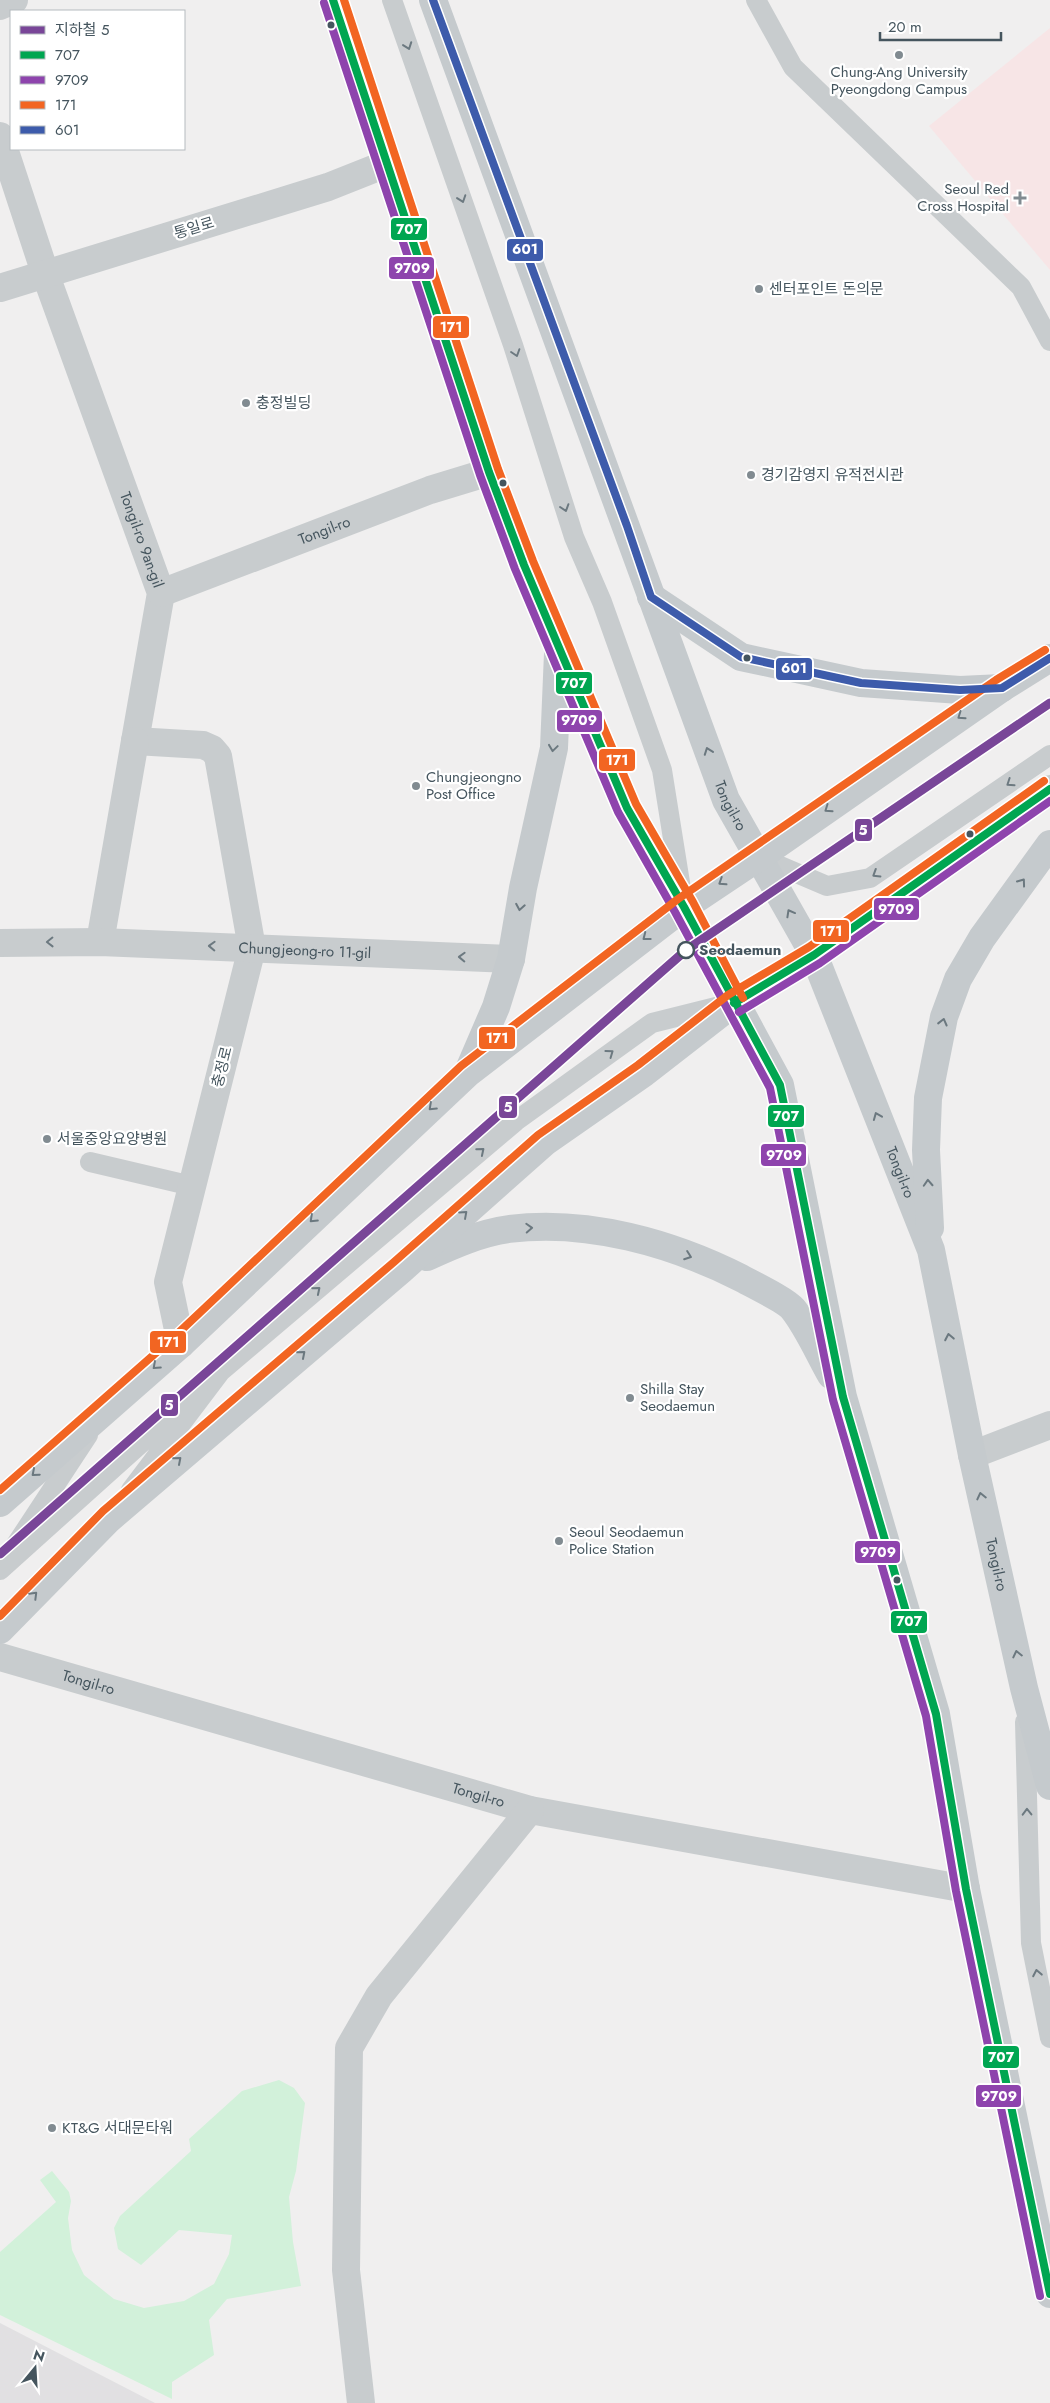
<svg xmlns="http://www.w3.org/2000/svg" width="1050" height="2403" viewBox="0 0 1050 2403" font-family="Jost,'Noto Sans KR',sans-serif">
	<rect width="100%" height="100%" fill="#f0efef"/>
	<path fill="#e1e0e2" d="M 0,2323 L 155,2403 L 0,2403 Z"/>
	<path fill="#f7e5e6" d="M 1050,28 L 1050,270 L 929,126 Z"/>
	<path fill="#d2f1da" d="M 279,2080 L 294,2088 L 305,2103 L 296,2171 L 289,2197 L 293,2242 L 301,2286 L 227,2299 L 209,2320 L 214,2355 L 172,2382 L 172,2399 L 0,2315 L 0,2252 L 56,2202 L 40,2180 L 52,2171 L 69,2192 L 71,2201 L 68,2218 L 72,2250 L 84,2275 L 114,2299 L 144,2308 L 184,2301 L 214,2284 L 229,2254 L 232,2235 L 179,2230 L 141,2265 L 118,2249 L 114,2228 L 120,2216 L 191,2151 L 189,2139 L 242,2091 Z"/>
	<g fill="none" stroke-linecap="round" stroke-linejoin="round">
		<path stroke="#c8ccce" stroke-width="20" d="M 392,0 L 513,345 L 574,537 L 602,602 L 662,770 L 682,895
			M 756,0 L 793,67 L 1021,287 L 1050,341
			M 759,857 L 827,886 L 870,878 L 1050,755
			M 90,1162 L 192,1186
			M 131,1490 L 221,1371 L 516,1121 L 652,1023 L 728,1004
			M 15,1546 L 88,1435
			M 0,1570 L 188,1401
			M 1025,1722 L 1031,1943 L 1050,2038"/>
		<g stroke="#c8ccce" stroke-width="28">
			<path d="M 0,6 L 14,0"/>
			<path id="s1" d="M 0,136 L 45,273 L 161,593 L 135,741 L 203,745 L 212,749 L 218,756 L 252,948 L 168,1282 L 181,1344"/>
			<path d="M 0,288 L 328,187 L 386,164"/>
			<path id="s2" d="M 161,593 L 430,490 L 489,472"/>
			<path d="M 100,942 L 135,741"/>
			<path id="s3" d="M 0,943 L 100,942 L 511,959"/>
			<path d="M 972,1455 L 1050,1425"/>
			<path id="s4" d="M 0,1657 L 530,1810 L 966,1889"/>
			<path d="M 361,2403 L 346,2270 L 349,2048 L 379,1996 L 530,1810"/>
		</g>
		<g stroke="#c5cacd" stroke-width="28">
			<path d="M 333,0 L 489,472 L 524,565 L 627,808 L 684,907 L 780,1085 L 843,1397 L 936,1714 L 966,1889 L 1050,2294"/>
			<path id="s5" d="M 433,0 L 726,800 L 814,955 L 931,1250 L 972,1455 L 1024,1688 L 1050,1786"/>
			<path d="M 651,597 L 741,657 L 861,683 L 960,690 L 1002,688"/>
			<path d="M 468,1072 L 496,1007 L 511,959 L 523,888 L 554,748 L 558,653"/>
			<path d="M 930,1228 L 926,1150 L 928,1098 L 944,1017 L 958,979 L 982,938 L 1050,844"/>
			<path d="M 427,1257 C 453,1245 480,1233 509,1229 C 587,1219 672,1243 741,1278 C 752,1284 787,1301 793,1309 C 808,1328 819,1354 831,1375"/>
			<path d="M 0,1503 L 181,1344 L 467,1074 L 684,907 L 759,857 L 1002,688 L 1050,658"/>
			<path d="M 0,1630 L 109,1519 L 401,1270 L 545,1142 L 644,1073 L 734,1003 L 814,955 L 1050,789"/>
		</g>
		<g stroke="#fff" stroke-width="11">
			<path id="bus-1" d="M 333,0 L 489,472 L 524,565 L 627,808 L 684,907 L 780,1085 L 843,1397 L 936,1714 L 966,1889 L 1050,2294
				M 734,1003 L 814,955 L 1050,789"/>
		</g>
		<g stroke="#fff" stroke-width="11">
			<path id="bus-2" d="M 324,3 L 480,475 L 515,569 L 618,812 L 675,912 L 770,1088 L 833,1400 L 926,1716 L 956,1891 L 1040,2296
				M 739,1012 L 820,963 L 1050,801"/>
		</g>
		<g stroke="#fff" stroke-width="11">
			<path id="bus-3" d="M 344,0 L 498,469 L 533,561 L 636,804 L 693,902 L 743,998
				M 0,1490 L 174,1337 L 461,1066 L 678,899 L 996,680 L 1045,650
				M 0,1616 L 103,1511 L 394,1262 L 538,1135 L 638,1065 L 728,995 L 809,947 L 1044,781"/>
		</g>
		<g stroke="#fff" stroke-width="11">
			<path id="bus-4" d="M 433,0 L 627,526 L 651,597 L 741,657 L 861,683 L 960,690 L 1002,688 L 1050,658"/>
		</g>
		<use href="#bus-1" stroke="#00a651" stroke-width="8"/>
		<use href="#bus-2" stroke="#8e44ad" stroke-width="8"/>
		<use href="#bus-3" stroke="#f26522" stroke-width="8"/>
		<use href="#bus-4" stroke="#3d5bab" stroke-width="8"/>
		<g stroke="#fff" stroke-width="12">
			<path id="metro-1" d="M 0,1554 L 685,951 L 1050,703"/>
		</g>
		<use href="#metro-1" stroke="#794698" stroke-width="9"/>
	</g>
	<defs><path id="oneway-chevron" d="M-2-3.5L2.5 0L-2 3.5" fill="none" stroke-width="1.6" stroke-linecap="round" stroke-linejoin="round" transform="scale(1.25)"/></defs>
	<g stroke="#6c7980">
		<use href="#oneway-chevron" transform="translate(408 46) rotate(70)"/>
		<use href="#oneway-chevron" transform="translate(462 199) rotate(71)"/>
		<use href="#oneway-chevron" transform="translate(516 353) rotate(72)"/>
		<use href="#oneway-chevron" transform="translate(565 508) rotate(72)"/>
		<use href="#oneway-chevron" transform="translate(1010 783) rotate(146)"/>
		<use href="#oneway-chevron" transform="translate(876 874) rotate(148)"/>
		<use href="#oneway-chevron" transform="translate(50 942) rotate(179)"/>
		<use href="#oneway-chevron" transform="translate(212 946) rotate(-178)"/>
		<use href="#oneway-chevron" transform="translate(462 957) rotate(-178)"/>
		<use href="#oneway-chevron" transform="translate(610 1053) rotate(-36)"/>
		<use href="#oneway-chevron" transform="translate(481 1151) rotate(-40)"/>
		<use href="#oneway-chevron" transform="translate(317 1290) rotate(-40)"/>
		<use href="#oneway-chevron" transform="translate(1027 1812) rotate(-91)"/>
		<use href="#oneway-chevron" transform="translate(1037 1973) rotate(-101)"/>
	</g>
	<g stroke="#6b787f">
		<use href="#oneway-chevron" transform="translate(961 716) rotate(145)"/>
		<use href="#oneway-chevron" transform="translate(553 748) rotate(98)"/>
		<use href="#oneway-chevron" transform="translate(708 751) rotate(-110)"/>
		<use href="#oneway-chevron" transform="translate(828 809) rotate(145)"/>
		<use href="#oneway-chevron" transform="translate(722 882) rotate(147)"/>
		<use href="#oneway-chevron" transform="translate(1022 882) rotate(-54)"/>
		<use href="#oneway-chevron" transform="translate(520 907) rotate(100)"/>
		<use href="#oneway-chevron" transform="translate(790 913) rotate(-119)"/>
		<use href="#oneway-chevron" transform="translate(646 937) rotate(142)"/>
		<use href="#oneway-chevron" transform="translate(943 1022) rotate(-76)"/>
		<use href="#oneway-chevron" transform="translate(432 1107) rotate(137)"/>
		<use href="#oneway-chevron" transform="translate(877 1116) rotate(-112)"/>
		<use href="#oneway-chevron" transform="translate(928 1183) rotate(-93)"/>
		<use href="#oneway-chevron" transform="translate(464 1214) rotate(-42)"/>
		<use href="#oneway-chevron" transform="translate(313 1219) rotate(137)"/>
		<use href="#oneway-chevron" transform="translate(529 1228) rotate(-3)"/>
		<use href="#oneway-chevron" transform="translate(688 1256) rotate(20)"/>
		<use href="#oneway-chevron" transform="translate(949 1337) rotate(-101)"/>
		<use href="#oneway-chevron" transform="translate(302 1354) rotate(-41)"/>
		<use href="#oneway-chevron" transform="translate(156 1366) rotate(138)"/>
		<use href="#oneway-chevron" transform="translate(178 1460) rotate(-41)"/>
		<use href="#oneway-chevron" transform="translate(35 1473) rotate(139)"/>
		<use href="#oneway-chevron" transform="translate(981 1496) rotate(-103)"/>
		<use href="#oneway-chevron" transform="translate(34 1595) rotate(-45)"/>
		<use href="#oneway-chevron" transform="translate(1017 1654) rotate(-103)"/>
	</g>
	<g fill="#45555e" stroke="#fff" stroke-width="2">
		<circle cx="331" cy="25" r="4.5"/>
		<circle cx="503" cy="483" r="4.5"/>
		<circle cx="747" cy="658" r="4.5"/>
		<circle cx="970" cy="834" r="4.5"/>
		<circle cx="897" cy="1580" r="4.5"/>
	</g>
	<g fill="#818b91" stroke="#fff" stroke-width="2">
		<circle cx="899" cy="55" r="5"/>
		<path d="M1017.5 190.5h5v5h5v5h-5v5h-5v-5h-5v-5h5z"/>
		<circle cx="759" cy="289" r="5"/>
		<circle cx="246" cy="403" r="5"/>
		<circle cx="751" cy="475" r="5"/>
		<circle cx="416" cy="786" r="5"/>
		<circle cx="47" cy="1139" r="5"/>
		<circle cx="630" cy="1398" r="5"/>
		<circle cx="559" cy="1541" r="5"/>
		<circle cx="52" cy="2128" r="5"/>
	</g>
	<circle fill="#fff" stroke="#45555e" stroke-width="2.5" cx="686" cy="950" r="8"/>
	<g text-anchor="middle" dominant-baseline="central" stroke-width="4.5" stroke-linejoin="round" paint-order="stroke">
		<g font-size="15" fill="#45555e" stroke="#fff" text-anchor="start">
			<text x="899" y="72" text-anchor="middle">Chung-Ang University<tspan x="899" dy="17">Pyeongdong Campus</tspan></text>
			<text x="1009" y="189" text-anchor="end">Seoul Red<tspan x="1009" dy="17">Cross Hospital</tspan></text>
			<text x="769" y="289">센터포인트 돈의문</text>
			<text x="256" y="403">충정빌딩</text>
			<text x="761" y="475">경기감영지 유적전시관</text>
			<text x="426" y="777">Chungjeongno<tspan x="426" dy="17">Post Office</tspan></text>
			<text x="57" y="1139">서울중앙요양병원</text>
			<text x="640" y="1389">Shilla Stay<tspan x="640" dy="17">Seodaemun</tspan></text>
			<text x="569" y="1532">Seoul Seodaemun<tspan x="569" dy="17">Police Station</tspan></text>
			<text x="62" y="2128">KT&amp;G 서대문타워</text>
		</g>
		<g font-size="15" fill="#45555e" stroke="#fff">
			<text transform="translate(194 228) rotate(-17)">통일로</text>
			<text stroke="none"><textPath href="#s2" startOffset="175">Tongil-ro</textPath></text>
			<text stroke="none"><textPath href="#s1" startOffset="428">Tongil-ro 9an-gil</textPath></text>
			<text stroke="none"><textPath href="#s5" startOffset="859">Tongil-ro</textPath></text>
			<text stroke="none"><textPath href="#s3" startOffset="305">Chungjeong-ro 11-gil</textPath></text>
			<text transform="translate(222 1067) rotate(-76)">충정로</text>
			<text stroke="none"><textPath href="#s5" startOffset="1264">Tongil-ro</textPath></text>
			<text stroke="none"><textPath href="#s5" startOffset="1669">Tongil-ro</textPath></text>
			<text stroke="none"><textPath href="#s4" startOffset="92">Tongil-ro</textPath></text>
			<text stroke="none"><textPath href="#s4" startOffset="498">Tongil-ro</textPath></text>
		</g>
		<g font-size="15" font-weight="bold" fill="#45555e" stroke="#fff" text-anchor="start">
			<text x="699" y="950">Seodaemun</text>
		</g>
	</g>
	<g stroke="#fff" stroke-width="2">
		<rect x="390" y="217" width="38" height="24" rx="5" fill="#00a651"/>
		<rect x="506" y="238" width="38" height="24" rx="5" fill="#3d5bab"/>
		<rect x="388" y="256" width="47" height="24" rx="5" fill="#8e44ad"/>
		<rect x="432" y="315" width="38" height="24" rx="5" fill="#f26522"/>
		<rect x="775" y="657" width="38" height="24" rx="5" fill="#3d5bab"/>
		<rect x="555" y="671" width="38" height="24" rx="5" fill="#00a651"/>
		<rect x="556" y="709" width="47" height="24" rx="5" fill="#8e44ad"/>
		<rect x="598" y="748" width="38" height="24" rx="5" fill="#f26522"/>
		<rect x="854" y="818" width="19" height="24" rx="5" fill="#794698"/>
		<rect x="873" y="897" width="47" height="24" rx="5" fill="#8e44ad"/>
		<rect x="812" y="919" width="38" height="24" rx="5" fill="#f26522"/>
		<rect x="478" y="1026" width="38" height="24" rx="5" fill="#f26522"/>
		<rect x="498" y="1095" width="20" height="24" rx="5" fill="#794698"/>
		<rect x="767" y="1104" width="38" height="24" rx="5" fill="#00a651"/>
		<rect x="760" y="1143" width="47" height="24" rx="5" fill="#8e44ad"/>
		<rect x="149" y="1330" width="38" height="24" rx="5" fill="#f26522"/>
		<rect x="160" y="1393" width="19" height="24" rx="5" fill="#794698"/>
		<rect x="854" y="1540" width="47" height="24" rx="5" fill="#8e44ad"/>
		<rect x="890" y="1610" width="38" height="24" rx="5" fill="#00a651"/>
		<rect x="982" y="2045" width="38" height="24" rx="5" fill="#00a651"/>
		<rect x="975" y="2084" width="47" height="24" rx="5" fill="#8e44ad"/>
	</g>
	<g font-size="14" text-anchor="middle" font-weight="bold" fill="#fff">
		<text x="409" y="234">707</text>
		<text x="525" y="254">601</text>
		<text x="412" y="273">9709</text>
		<text x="451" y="332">171</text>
		<text x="794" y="673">601</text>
		<text x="574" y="688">707</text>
		<text x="579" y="725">9709</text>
		<text x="617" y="765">171</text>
		<text x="863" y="835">5</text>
		<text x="896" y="914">9709</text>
		<text x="831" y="936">171</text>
		<text x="497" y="1043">171</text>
		<text x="508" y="1112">5</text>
		<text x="786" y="1121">707</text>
		<text x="784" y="1160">9709</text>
		<text x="168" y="1347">171</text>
		<text x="169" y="1410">5</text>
		<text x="878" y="1557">9709</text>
		<text x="909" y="1626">707</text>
		<text x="1001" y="2062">707</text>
		<text x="999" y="2101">9709</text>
	</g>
	<rect x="10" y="10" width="175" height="140" fill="#ffffff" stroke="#b5bbbf"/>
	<rect x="20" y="26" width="25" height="8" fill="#794698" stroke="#b5bbbf"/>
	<text x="55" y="35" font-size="15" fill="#45555e">지하철 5</text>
	<rect x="20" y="51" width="25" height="8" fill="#00a651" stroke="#b5bbbf"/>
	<text x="55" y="60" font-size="15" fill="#45555e">707</text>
	<rect x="20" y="76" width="25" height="8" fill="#8e44ad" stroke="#b5bbbf"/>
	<text x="55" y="85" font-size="15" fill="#45555e">9709</text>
	<rect x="20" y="101" width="25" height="8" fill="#f26522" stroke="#b5bbbf"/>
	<text x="55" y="110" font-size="15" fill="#45555e">171</text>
	<rect x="20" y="126" width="25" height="8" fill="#3d5bab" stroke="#b5bbbf"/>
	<text x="55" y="135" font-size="15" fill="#45555e">601</text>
	<g transform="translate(35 2368) rotate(18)" stroke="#ffffff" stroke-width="4" paint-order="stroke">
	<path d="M0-4L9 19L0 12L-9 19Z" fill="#45555e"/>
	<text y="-8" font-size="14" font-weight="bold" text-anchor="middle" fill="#45555e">N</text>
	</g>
	<path d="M880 32v8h121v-8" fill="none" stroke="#45555e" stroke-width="2.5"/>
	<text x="888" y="32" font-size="15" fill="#45555e" stroke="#ffffff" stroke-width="4" paint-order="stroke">20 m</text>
</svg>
